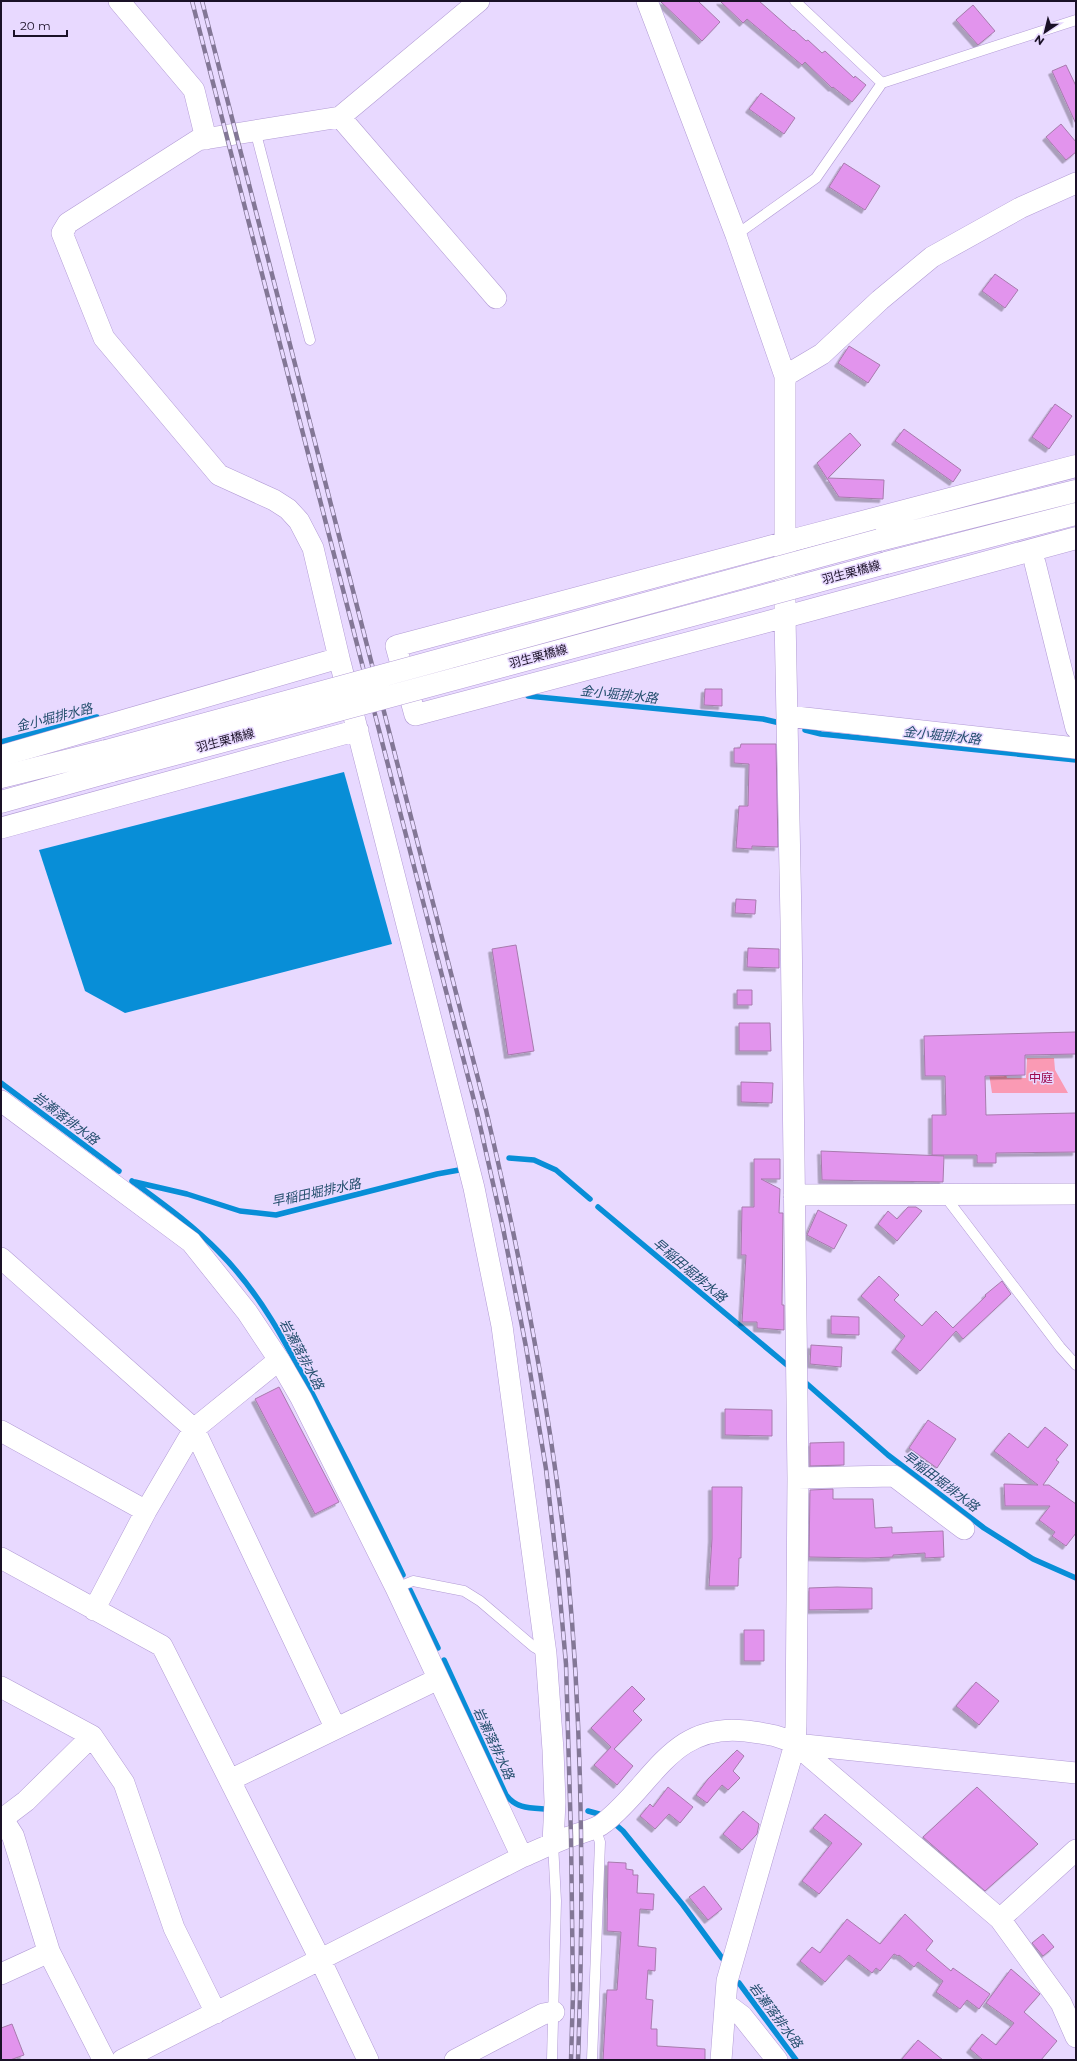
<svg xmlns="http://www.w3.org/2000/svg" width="1077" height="2061" viewBox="0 0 1077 2061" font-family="Montserrat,'Noto Sans JP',sans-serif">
	<defs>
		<filter id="shadow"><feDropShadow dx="-3.5" dy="3.5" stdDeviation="0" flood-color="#0004"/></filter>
	</defs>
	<rect width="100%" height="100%" fill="#e8d9ff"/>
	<path fill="#fa9ab4" d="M 1027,1058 L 1054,1058 L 1055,1070 L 1068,1093 L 992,1093 L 988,1067 L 1004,1068 L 1007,1078 L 1026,1078 Z"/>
	<path fill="#088ed7" d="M 344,772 L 392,944 L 125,1013 L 85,991 L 39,850 Z"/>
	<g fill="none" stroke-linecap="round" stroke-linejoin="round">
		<path stroke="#088ed7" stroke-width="5.5" d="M 528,696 L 763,719 L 780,723
			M 805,730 L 821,734 L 1076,760
			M 1,742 L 97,717
			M 1,1083 L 119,1171
			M 509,1158 L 534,1160 L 556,1170 L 590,1199
			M 132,1181 C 162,1203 193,1225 219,1252 C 262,1295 288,1347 316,1401 C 346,1458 375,1516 403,1575
			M 135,1182 L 187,1194 L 240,1211 L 276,1215 L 437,1174 L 459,1170
			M 598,1207 L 787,1365
			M 806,1383 L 888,1455 L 984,1528 L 1033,1559 L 1076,1578
			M 410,1590 L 438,1648
			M 444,1660 L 506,1795 C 516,1808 528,1808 544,1809
			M 588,1811 L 599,1814
			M 615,1824 L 623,1831 L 683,1905 L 722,1958
			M 739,1983 L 796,2060"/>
	</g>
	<path fill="#e294ed" stroke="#a77bad" filter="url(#shadow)" d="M 660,1 L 698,1 L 720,22 L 702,41 Z
		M 720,1 L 759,1 L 793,31 L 794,30 L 806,41 L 808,40 L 822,53 L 825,51 L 854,78 L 855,76 L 866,85 L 852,102 L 833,87 L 832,88 L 805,62 L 802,65 L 747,19 L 743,23 Z
		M 973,5 L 995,31 L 978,45 L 956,20 Z
		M 1066,65 L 1076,86 L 1076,124 L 1052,71 Z
		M 761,93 L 795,118 L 784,134 L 749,109 Z
		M 1061,124 L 1076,142 L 1076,152 L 1066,160 L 1046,137 Z
		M 844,163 L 880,186 L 865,210 L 829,187 Z
		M 995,274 L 1018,290 L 1005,308 L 982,291 Z
		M 849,346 L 880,365 L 868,383 L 838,363 Z
		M 1055,404 L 1072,416 L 1049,449 L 1032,437 Z
		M 904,429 L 961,470 L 953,482 L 895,441 Z
		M 850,433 L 861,445 L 828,478 L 884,480 L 883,499 L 839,497 L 817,463 Z
		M 705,689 L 722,689 L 722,706 L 704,705 Z
		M 741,744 L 776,744 L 778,847 L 752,846 L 752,849 L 736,848 L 739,806 L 748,806 L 749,764 L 734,763 L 734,748 L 740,748 Z
		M 736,899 L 756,900 L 755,914 L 735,913 Z
		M 516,945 L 534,1051 L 508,1055 L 492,949 Z
		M 748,948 L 779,949 L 779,968 L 747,967 Z
		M 737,990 L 752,990 L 752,1005 L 737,1005 Z
		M 739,1023 L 770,1023 L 771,1051 L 739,1051 Z
		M 1076,1032 L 1076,1054 L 1025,1055 L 1025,1075 L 985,1076 L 986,1115 L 1076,1113 L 1076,1152 L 996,1153 L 996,1163 L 977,1163 L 977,1155 L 932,1155 L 932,1115 L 946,1115 L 945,1076 L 925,1076 L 924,1036 Z
		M 741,1082 L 773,1083 L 772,1103 L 741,1102 Z
		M 821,1151 L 944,1156 L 943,1182 L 822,1180 Z
		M 754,1159 L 780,1159 L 780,1179 L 761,1179 L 780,1189 L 779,1213 L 783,1213 L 782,1305 L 784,1305 L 784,1330 L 757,1328 L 757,1322 L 742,1322 L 746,1255 L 741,1255 L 742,1207 L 754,1207 Z
		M 908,1207 L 916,1207 L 922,1211 L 897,1241 L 878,1224 L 888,1211 L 897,1219 Z
		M 818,1210 L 847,1225 L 834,1249 L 807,1235 Z
		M 879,1276 L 899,1295 L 894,1300 L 922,1326 L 936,1311 L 953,1328 L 986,1296 L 985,1295 L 1002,1281 L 1011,1294 L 963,1339 L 956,1331 L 920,1371 L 895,1349 L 905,1336 L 861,1296 Z
		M 831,1316 L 859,1317 L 859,1335 L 831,1334 Z
		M 811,1345 L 842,1347 L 841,1367 L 810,1364 Z
		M 279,1387 L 339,1502 L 315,1514 L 255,1399 Z
		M 725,1409 L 772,1410 L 772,1436 L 725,1435 Z
		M 928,1420 L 956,1439 L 937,1468 L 909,1448 Z
		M 1045,1427 L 1068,1445 L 1056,1460 L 1059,1462 L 1043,1485 L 1049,1485 L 1076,1504 L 1076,1533 L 1066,1546 L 1052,1536 L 1055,1532 L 1039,1520 L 1050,1506 L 1005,1506 L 1004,1484 L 1038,1485 L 994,1451 L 1009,1433 L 1028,1448 Z
		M 844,1442 L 844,1465 L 810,1466 L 810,1443 Z
		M 712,1487 L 742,1487 L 741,1558 L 739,1558 L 738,1586 L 709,1586 L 712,1539 Z
		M 833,1489 L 833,1499 L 873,1499 L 875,1528 L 892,1527 L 892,1533 L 943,1531 L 944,1557 L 925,1558 L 925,1553 L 893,1555 L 893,1557 L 868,1558 L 809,1557 L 810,1490 Z
		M 837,1587 L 872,1588 L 872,1609 L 809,1610 L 809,1588 Z
		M 744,1630 L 764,1630 L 764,1661 L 744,1661 Z
		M 976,1682 L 999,1701 L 979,1725 L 956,1706 Z
		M 632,1686 L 645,1699 L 633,1711 L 642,1720 L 614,1749 L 633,1766 L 617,1785 L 594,1765 L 611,1747 L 591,1728 Z
		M 737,1750 L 744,1756 L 733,1771 L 740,1778 L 728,1790 L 722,1785 L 707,1803 L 696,1795 L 708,1779 Z
		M 668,1787 L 693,1807 L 680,1823 L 669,1814 L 655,1829 L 640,1816 L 650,1804 L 653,1807 Z
		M 977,1787 L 1038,1844 L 985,1891 L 923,1837 Z
		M 743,1811 L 759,1824 L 757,1834 L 742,1850 L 723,1834 Z
		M 825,1814 L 862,1844 L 819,1894 L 802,1881 L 832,1843 L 813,1828 Z
		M 608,1862 L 626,1863 L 626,1869 L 633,1870 L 633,1875 L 638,1875 L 637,1893 L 654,1894 L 653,1910 L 640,1909 L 638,1946 L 656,1948 L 655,1971 L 648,1970 L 646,1999 L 653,2000 L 651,2029 L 657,2029 L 657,2046 L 705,2049 L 705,2060 L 603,2060 L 607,1990 L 617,1990 L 621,1932 L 607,1931 Z
		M 704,1886 L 722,1909 L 708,1920 L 689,1897 Z
		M 905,1914 L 933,1941 L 926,1950 L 951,1971 L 953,1968 L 990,1994 L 979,2009 L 967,2000 L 960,2009 L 936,1992 L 943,1981 L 918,1962 L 914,1967 L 899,1955 L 898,1956 L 894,1954 L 880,1971 L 876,1968 L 872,1973 L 849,1955 L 825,1982 L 800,1961 L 812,1947 L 820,1953 L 847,1919 L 880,1944 Z
		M 1043,1934 L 1054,1947 L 1043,1956 L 1032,1943 Z
		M 1011,1969 L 1040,1994 L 1024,2012 L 1057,2041 L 1041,2060 L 983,2060 L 970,2049 L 982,2034 L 996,2045 L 1014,2023 L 986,2003 Z
		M 12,2024 L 24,2055 L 10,2060 L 1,2060 L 1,2028 Z
		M 918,2040 L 943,2060 L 901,2060 Z"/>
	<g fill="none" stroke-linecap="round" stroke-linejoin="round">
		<g stroke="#b29bd5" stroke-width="11">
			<path id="service" d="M 795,1 L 882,83
				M 255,130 L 310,340
				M 736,235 L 816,178 L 882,83 L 1076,20
				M 944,1195 L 1060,1347 L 1076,1365
				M 396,1588 L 413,1581 L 464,1591 L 480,1601 L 534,1647 L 546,1654
				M 552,2060 L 556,1901 L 553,1843
				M 592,2060 L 600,1842 L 595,1828"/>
		</g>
		<g stroke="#b29bd5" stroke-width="22">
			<path id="minor" d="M 119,1 L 194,90 L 206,139
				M 647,1 L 736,235 L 785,376 L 785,617 L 791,921 L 798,1478 L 796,1725 L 795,1744 L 727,1981 L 721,2060
				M 340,117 L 496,298
				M 785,376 L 822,354 L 880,300 L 932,257 L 1020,208 L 1076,183
				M 1035,563 L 1076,728
				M 785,617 L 415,715 L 396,646 L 786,542
				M 339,658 L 313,548 L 299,521 L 288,509 L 274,500 L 219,475 L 104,338 L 62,233 L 68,223 L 198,140 L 340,117 L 479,1
				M 787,716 L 1076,748
				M 1,756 L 339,658 L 474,1188 L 502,1326 L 546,1654 L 553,1750 L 555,1802 L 553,1843
				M 1,828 L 358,730
				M 1,1101 L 191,1242 L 247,1312 L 279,1360 L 301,1398 L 396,1588 L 522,1857
				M 794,1195 L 1076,1194
				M 1,1258 L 194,1429 L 335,1727
				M 1,1431 L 146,1511
				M 798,1478 L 894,1476 L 964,1529
				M 1,1558 L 162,1646 L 320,1959 L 368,2060
				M 94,1610 L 146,1511 L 194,1429 L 279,1360
				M 1,1687 L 92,1736 L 124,1783 L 174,1928 L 216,2013
				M 795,1744 L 1076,1773
				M 230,1780 L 438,1679
				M 1,1820 L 26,1801 L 92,1736
				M 1000,1919 L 1076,1850
				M 1,1974 L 49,1952
				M 726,2004 L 742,2016 L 777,2060
				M 122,2060 L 522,1857 C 538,1850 553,1843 569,1837 C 581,1832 596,1830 605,1822 C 654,1783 672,1722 746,1731 C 766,1734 776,1734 795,1744 L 1000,1919 L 1061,2003 L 1076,2037
				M 455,2060 L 543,2014 L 554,2012"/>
		</g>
		<g stroke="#b29bd5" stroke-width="23">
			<path id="tertiary" d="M 1,1817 L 13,1836 L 49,1952 L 104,2060"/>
		</g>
		<g stroke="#b29bd5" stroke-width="23">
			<path id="primary" d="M 879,540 L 1076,491
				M 786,542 L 1076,466
				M 886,563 L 1076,514
				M 785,617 L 1076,538
				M 1,777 L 106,751
				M 1,802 L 112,771"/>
		</g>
		<use href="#service" stroke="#fff" stroke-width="10"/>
		<use href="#minor" stroke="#fff" stroke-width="21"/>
		<use href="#tertiary" stroke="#fff" stroke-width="22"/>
		<use href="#primary" stroke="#fff" stroke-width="22"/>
		<g stroke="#837796" stroke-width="4.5">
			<path id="rail" d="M 192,1 L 477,1112 L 503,1228 L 526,1347 L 546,1469 L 558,1575 L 566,1664 L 571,1836 L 573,1994 L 571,2060
				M 202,1 L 486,1110 C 522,1263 552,1417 568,1574 C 583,1735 584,1898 578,2060"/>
		</g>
		<use href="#rail" stroke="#e8d9ff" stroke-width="3" stroke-dasharray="9" stroke-linecap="butt"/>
		<g stroke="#b29bd5" stroke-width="23" stroke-linecap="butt">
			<path id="primary-bridge" d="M 106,751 L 879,540
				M 112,771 L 886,563"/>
		</g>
		<use href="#primary-bridge" stroke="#fff" stroke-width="22"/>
	</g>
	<g text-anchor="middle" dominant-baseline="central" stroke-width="3" stroke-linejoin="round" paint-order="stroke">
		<g font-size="12" fill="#1a1127" stroke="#e8d9ff">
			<text transform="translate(851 572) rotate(-15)">羽生栗橋線</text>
			<text transform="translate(538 656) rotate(-15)">羽生栗橋線</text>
			<text transform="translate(225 740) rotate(-15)">羽生栗橋線</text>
		</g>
		<g font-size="12" fill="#9c084c" stroke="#e8d9ff">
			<text x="1041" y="1077">中庭</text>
		</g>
		<g font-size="13" font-style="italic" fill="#234e6d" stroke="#e8d9ff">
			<text transform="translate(619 694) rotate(6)">金小堀排水路</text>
			<text transform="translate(54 717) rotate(-14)">金小堀排水路</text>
			<text transform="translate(942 735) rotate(6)">金小堀排水路</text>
			<text transform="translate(66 1118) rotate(37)">岩瀬落排水路</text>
			<text transform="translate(316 1192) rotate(-12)">早稲田堀排水路</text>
			<text transform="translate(690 1270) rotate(40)">早稲田堀排水路</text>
			<text transform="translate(302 1354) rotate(62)">岩瀬落排水路</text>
			<text transform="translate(941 1481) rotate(37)">早稲田堀排水路</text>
			<text transform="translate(494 1743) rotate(65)">岩瀬落排水路</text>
			<text transform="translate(776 2015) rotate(53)">岩瀬落排水路</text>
		</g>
	</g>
	<rect width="1077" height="2061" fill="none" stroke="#1a1127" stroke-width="4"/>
	<g transform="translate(1045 32) rotate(215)" stroke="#e8d9ff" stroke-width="3" paint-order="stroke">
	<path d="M0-3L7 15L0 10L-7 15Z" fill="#1a1127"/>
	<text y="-6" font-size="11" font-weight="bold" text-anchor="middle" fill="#1a1127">N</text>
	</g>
	<path d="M14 30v6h53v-6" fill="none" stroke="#1a1127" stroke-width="2"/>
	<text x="20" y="30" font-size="12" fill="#1a1127" stroke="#e8d9ff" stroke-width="3" paint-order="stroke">20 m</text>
</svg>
